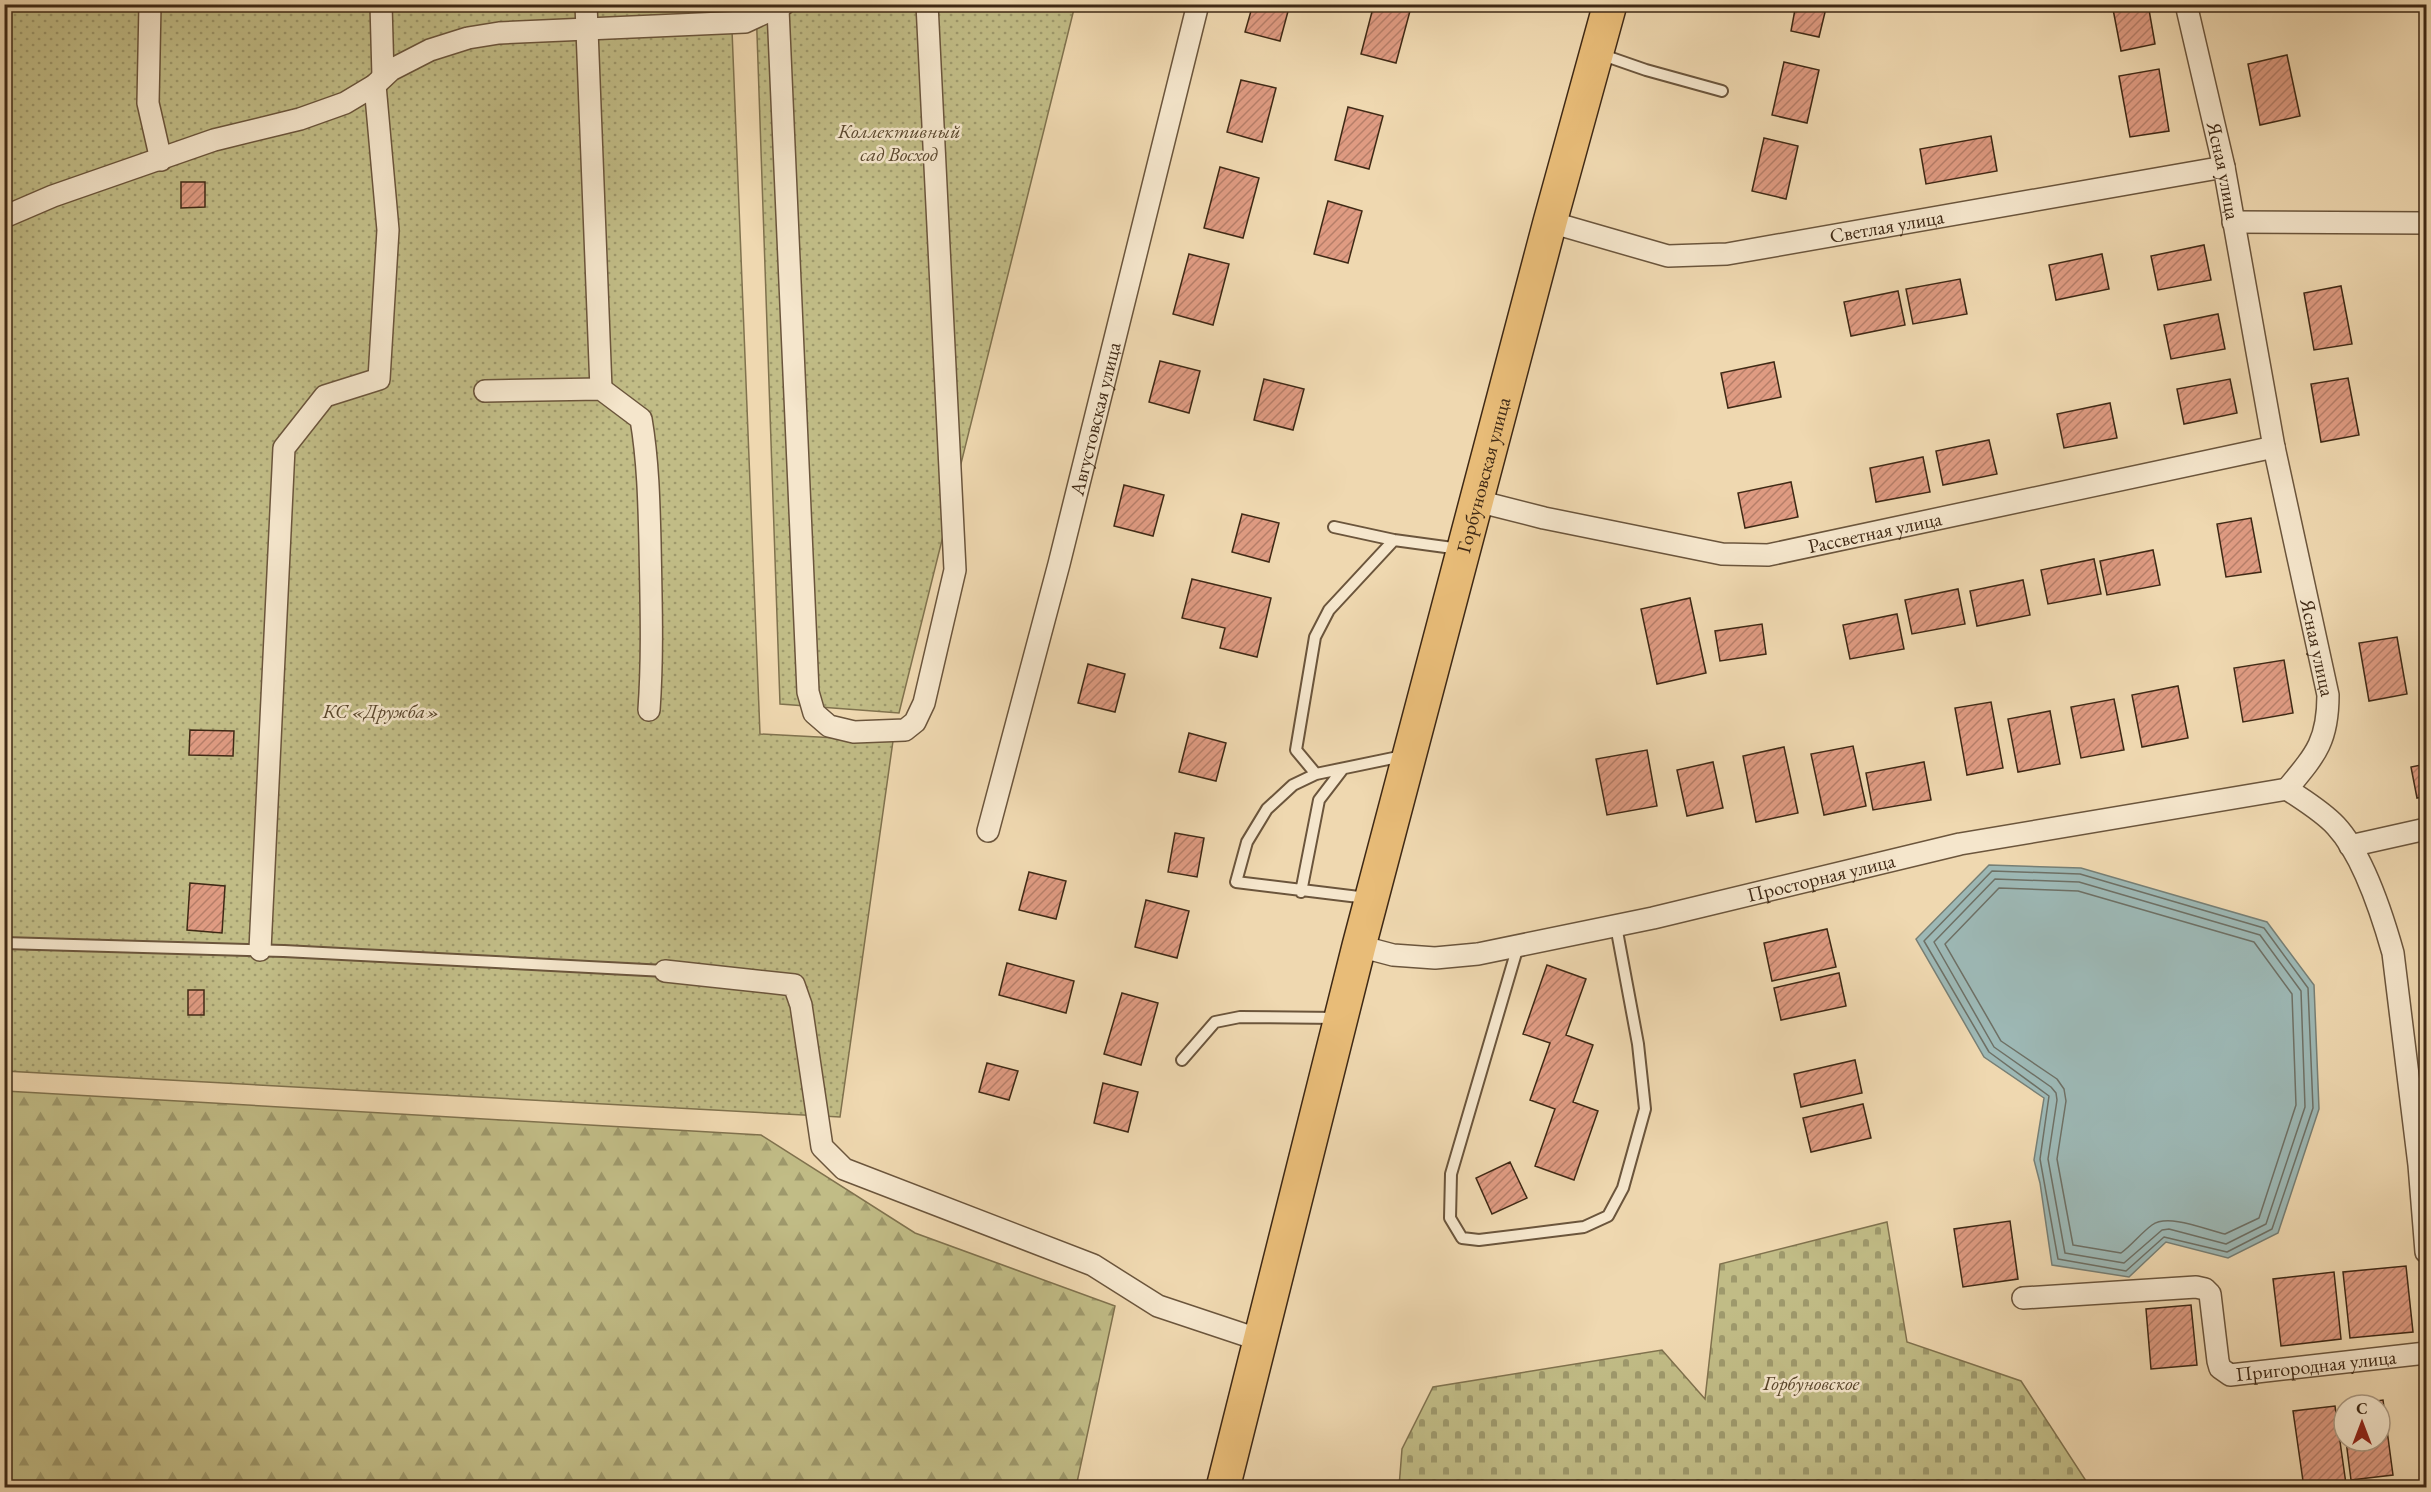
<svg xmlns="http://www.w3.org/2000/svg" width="2431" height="1492" viewBox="0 0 2431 1492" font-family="'EB Garamond',serif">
	<defs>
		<pattern id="forest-firs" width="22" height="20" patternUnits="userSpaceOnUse" patternTransform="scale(1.5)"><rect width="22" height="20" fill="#c1bc86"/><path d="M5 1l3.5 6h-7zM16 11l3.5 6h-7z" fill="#9e996c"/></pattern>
		<pattern id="cemetery-stones" width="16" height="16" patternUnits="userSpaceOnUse" patternTransform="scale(1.5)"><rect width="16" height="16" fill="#c1bc86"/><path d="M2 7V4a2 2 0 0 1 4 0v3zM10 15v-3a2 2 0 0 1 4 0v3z" fill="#9e996c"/></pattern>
		<pattern id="garden-dots" width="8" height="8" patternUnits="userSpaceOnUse" patternTransform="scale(1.5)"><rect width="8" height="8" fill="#c1bc86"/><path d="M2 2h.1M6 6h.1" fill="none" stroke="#9e996c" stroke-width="1.8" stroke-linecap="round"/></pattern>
		<pattern id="building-hatch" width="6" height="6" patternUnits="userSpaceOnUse" patternTransform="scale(1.5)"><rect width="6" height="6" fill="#df9b82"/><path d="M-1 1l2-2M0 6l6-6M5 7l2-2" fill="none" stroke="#b67e69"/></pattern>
	</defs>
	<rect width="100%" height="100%" fill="#efd8b0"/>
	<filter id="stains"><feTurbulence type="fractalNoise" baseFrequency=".00333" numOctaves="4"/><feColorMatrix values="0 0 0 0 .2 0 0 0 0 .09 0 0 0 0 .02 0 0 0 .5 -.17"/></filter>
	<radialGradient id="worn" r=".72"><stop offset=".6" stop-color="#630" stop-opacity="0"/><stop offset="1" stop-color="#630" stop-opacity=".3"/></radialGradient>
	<path fill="url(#forest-firs)" stroke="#80724e" stroke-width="1.5" d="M 5,1091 L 761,1135 L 915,1233 L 1115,1306 L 1076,1487 L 5,1487 Z"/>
	<path fill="url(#cemetery-stones)" stroke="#80724e" stroke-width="1.5" d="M 1887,1222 L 1907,1342 L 2021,1381 L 2090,1487 L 1399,1487 L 1402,1449 L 1433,1387 L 1662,1350 L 1705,1399 L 1720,1264 Z"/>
	<path fill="url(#garden-dots)" stroke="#80724e" stroke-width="1.5" d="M 4,5 L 731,5 L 760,734 L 893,741 L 840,1117 L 5,1071 Z
		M 756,5 L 1075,5 L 899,713 L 780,704 Z"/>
	<path fill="#9db8b5" stroke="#777f75" stroke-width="1.5" d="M 1989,865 L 2081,868 L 2267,922 L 2314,985 L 2319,1109 L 2278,1233 L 2228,1258 L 2166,1242 L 2129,1277 L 2052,1265 L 2040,1183 L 2034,1160 L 2044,1098 L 1984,1057 L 1916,939 Z"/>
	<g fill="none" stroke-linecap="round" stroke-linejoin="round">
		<path stroke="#6e7065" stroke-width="1.5" d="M 1992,871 L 2080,874 L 2264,928 L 2308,988 L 2313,1108 L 2272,1229 L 2227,1252 L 2164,1237 L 2126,1271 L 2058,1259 L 2040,1159 L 2049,1096 L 1989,1052 L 1924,941 Z
			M 1995,879 L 2079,882 L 2260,935 L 2301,991 L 2305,1107 L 2266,1224 L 2226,1244 L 2169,1229 L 2162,1230 L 2124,1263 L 2065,1253 L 2048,1159 L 2057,1100 L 2056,1093 L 2051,1087 L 1994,1047 L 1934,942 Z
			M 1999,888 L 2078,891 L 2254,942 L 2292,994 L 2296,1105 L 2259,1218 L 2225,1234 C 2207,1230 2168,1213 2152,1225 C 2141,1233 2132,1245 2121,1253 L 2073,1245 L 2057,1159 L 2066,1101 L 2064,1089 L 2057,1079 L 2001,1041 L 1945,944 Z"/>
	</g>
	<path fill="url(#building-hatch)" stroke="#3f2915" stroke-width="1.5" d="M 1253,4 L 1290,4 L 1280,41 L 1245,32 Z
		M 1374,4 L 1387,4 L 1410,11 L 1396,63 L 1361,54 Z
		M 1796,4 L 1827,4 L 1819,37 L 1791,31 Z
		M 2112,4 L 2148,4 L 2155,44 L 2121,51 Z
		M 2287,55 L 2300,116 L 2260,125 L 2248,64 Z
		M 1784,62 L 1819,70 L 1807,123 L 1772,115 Z
		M 2159,69 L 2169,131 L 2130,137 L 2119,76 Z
		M 1241,80 L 1276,88 L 1262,142 L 1227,132 Z
		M 1348,107 L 1383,116 L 1369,169 L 1335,160 Z
		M 1991,136 L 1997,171 L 1926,184 L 1920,149 Z
		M 1764,138 L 1798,146 L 1786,199 L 1752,191 Z
		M 1220,167 L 1259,178 L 1243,238 L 1204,228 Z
		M 181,182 L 205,182 L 205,207 L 181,208 Z
		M 1328,201 L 1362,211 L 1348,263 L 1314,254 Z
		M 2204,245 L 2211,280 L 2158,290 L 2151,256 Z
		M 1189,254 L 1229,264 L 1213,325 L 1173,314 Z
		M 2102,254 L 2109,289 L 2056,300 L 2049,265 Z
		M 1960,279 L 1967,314 L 1913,324 L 1906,289 Z
		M 2341,286 L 2352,344 L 2314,350 L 2304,293 Z
		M 1898,291 L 1905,325 L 1851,336 L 1844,302 Z
		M 2218,314 L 2225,349 L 2171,359 L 2164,325 Z
		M 1160,361 L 1200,371 L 1189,413 L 1149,402 Z
		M 1774,362 L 1781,397 L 1728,408 L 1721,373 Z
		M 2348,378 L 2359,435 L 2321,442 L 2311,384 Z
		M 1264,379 L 1304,389 L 1293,430 L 1254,420 Z
		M 2230,379 L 2237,413 L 2184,424 L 2177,389 Z
		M 2110,403 L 2117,438 L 2064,448 L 2057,414 Z
		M 1989,440 L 1997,474 L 1943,485 L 1936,451 Z
		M 1923,457 L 1930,492 L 1876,502 L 1870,468 Z
		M 1791,482 L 1798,517 L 1745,528 L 1738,493 Z
		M 1124,485 L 1164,495 L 1153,536 L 1114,526 Z
		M 1242,514 L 1279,523 L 1269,562 L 1232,552 Z
		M 2251,518 L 2261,572 L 2226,577 L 2217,524 Z
		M 2153,550 L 2160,585 L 2107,595 L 2100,561 Z
		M 2094,559 L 2101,594 L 2048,604 L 2041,570 Z
		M 1192,579 L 1271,598 L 1257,657 L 1220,648 L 1225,628 L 1182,618 Z
		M 2023,580 L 2030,615 L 1977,626 L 1970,591 Z
		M 1958,589 L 1965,624 L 1912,634 L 1905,600 Z
		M 1690,598 L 1706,673 L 1657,684 L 1641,609 Z
		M 1897,614 L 1904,649 L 1850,659 L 1843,625 Z
		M 1762,624 L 1766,654 L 1720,661 L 1715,631 Z
		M 2397,637 L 2407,694 L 2369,701 L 2359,643 Z
		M 2284,660 L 2293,713 L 2243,722 L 2234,668 Z
		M 1088,664 L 1125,674 L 1115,712 L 1078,703 Z
		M 2178,686 L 2188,738 L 2142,747 L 2132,695 Z
		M 2114,699 L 2124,750 L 2081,758 L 2071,707 Z
		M 1991,702 L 2003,768 L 1967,775 L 1955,708 Z
		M 2050,711 L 2060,764 L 2018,772 L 2008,719 Z
		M 190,730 L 234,731 L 233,756 L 189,755 Z
		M 1189,733 L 1226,743 L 1216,781 L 1179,772 Z
		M 1853,746 L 1866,806 L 1824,815 L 1811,754 Z
		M 1784,747 L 1798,813 L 1756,822 L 1743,756 Z
		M 1647,750 L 1657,806 L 1607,815 L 1596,759 Z
		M 1713,762 L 1723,808 L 1687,816 L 1677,770 Z
		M 1924,762 L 1931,800 L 1873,810 L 1866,773 Z
		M 2426,764 L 2426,796 L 2417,798 L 2411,767 Z
		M 1175,833 L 1204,838 L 1197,877 L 1168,872 Z
		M 1029,872 L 1066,881 L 1056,919 L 1019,910 Z
		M 190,883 L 225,886 L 222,933 L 187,930 Z
		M 1146,900 L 1189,911 L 1177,958 L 1135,947 Z
		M 1827,929 L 1836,967 L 1772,981 L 1764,943 Z
		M 1007,963 L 1074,981 L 1066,1013 L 999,995 Z
		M 1547,965 L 1586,979 L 1566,1035 L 1593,1045 L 1573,1102 L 1598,1111 L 1574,1180 L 1535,1166 L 1555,1109 L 1530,1100 L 1550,1043 L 1523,1034 Z
		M 1839,973 L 1846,1006 L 1781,1020 L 1774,988 Z
		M 188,990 L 204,990 L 204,1015 L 188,1015 Z
		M 1122,993 L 1158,1003 L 1141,1065 L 1104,1054 Z
		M 1855,1060 L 1862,1093 L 1801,1107 L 1794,1074 Z
		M 987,1063 L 1018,1071 L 1009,1100 L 979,1092 Z
		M 1103,1083 L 1138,1092 L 1128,1132 L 1094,1123 Z
		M 1863,1104 L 1871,1138 L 1811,1152 L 1803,1118 Z
		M 1510,1162 L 1527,1198 L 1492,1214 L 1476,1178 Z
		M 2010,1221 L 2018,1279 L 1963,1287 L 1954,1229 Z
		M 2406,1266 L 2413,1332 L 2350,1338 L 2343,1272 Z
		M 2334,1272 L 2341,1339 L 2281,1346 L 2273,1279 Z
		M 2191,1305 L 2197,1365 L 2151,1369 L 2146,1309 Z
		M 2383,1400 L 2393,1475 L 2351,1480 L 2346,1441 L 2380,1441 L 2380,1405 L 2348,1405 Z
		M 2335,1406 L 2346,1484 L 2304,1488 L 2293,1411 Z"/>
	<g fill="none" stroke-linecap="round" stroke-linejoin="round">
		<g stroke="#6b553c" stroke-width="14">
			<path id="service" d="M 1600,54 L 1646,70 L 1722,91
				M 1334,527 L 1394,540 L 1460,549
				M 1316,774 L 1296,750 L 1315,637 L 1329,610 L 1394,540
				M 1301,892 L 1319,800 L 1342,770
				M 1367,898 L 1236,882 L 1247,842 L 1267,809 L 1293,785 L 1316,774 L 1403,756
				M 4,943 L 284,951 L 665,971
				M 1518,946 L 1451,1174 L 1450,1218 L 1462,1238 L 1479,1240 L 1584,1227 L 1608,1216 L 1623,1188 L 1645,1109 L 1638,1044 L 1616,926
				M 1182,1060 L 1215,1022 L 1240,1017 L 1338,1018"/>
		</g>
		<g stroke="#6b553c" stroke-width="24">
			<g id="minor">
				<path d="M 150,4 L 148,103 L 161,160"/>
				<path d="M 381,4 L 383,77"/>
				<path d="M 586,4 L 601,389"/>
				<path id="s1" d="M 2186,4 L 2224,167 L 2274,447 L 2328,695 C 2328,741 2316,754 2287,789 C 2303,800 2322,811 2336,826 C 2363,855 2382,914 2393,953 L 2419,1165 L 2426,1252"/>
				<path d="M 778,9 L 808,692 L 814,713 L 829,726 L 854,732 L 905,730 L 915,722 L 924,703 L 955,570 L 927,4"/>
				<path d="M 4,217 L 53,196 L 214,140 L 300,119 L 345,103 L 375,85 L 391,70 L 430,50 L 468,38 L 499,33 L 745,22 L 784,4"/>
				<path id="s2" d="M 1550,222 L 1668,256 L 1727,254 L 2224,167"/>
				<path d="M 2233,222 L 2426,223"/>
				<path d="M 485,391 L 601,389 L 641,419 C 648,460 649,502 650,543 C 651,599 653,654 649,710"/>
				<path id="s3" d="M 1477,501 L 1544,518 L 1722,554 L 1768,555 L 2274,447"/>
				<path id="s4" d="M 988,831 L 1059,564 L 1198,4"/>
				<path d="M 2350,846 L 2426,829"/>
				<path id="s5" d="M 1359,946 L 1393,955 L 1435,958 L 1478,954 L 1653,918 L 1960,844 L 2287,789"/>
				<path d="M 260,950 L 284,448 L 325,396 L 379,379 L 388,230 L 375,85"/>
				<path d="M 665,971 L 794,985 L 801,1005 L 822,1147 L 844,1169 L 1093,1265 L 1158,1306 L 1260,1340"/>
				<path id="s6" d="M 2023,1298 L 2196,1287 L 2205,1289 L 2210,1294 L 2218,1361 L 2220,1368 L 2230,1375 L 2426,1353"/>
			</g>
		</g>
		<g stroke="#3f2915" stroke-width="36">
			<g id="primary">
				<path id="s7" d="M 1223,1488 L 1359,946 L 1550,222 L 1610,4"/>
			</g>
		</g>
		<use href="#service" stroke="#f5e6cc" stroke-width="10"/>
		<use href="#minor" stroke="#f5e6cc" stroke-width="21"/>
		<use href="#primary" stroke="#e8bc78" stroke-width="33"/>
	</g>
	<g text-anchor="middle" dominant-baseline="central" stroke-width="5" stroke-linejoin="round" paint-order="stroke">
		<g font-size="20" font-style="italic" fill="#59462c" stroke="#f5e6cc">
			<text x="899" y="131">Коллективный<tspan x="899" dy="23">сад Восход</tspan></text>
			<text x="381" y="711">КС «Дружба»</text>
			<text x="1811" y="1383">Горбуновское</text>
		</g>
		<g font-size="20" fill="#3f2915" stroke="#f5e6cc">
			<text stroke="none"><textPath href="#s1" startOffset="171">Ясная улица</textPath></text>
			<text stroke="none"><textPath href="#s2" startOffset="344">Светлая улица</textPath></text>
			<text stroke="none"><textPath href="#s4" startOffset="426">Августовская улица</textPath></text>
			<text stroke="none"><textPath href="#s7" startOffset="1046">Горбуновская улица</textPath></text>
			<text stroke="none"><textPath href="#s3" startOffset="406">Рассветная улица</textPath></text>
			<text stroke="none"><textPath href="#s1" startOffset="657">Ясная улица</textPath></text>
			<text stroke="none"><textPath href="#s5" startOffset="472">Просторная улица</textPath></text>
			<text stroke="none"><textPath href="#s6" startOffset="363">Пригородная улица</textPath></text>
		</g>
	</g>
	<rect width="2431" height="1492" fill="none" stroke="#efd8b0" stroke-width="24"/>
	<rect x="6" y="6" width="2419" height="1480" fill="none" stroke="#3f2915" stroke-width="3"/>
	<rect x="12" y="12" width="2407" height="1468" fill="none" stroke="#3f2915" stroke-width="1.5"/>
	<g transform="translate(2362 1423)"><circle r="28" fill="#f5e6cc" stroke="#ac9a83" stroke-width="1.5"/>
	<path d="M0-4.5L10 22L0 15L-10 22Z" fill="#8f2418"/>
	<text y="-9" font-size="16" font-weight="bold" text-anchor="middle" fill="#3f2915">С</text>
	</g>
	<rect width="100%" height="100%" filter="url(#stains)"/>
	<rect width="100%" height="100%" fill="url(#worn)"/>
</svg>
